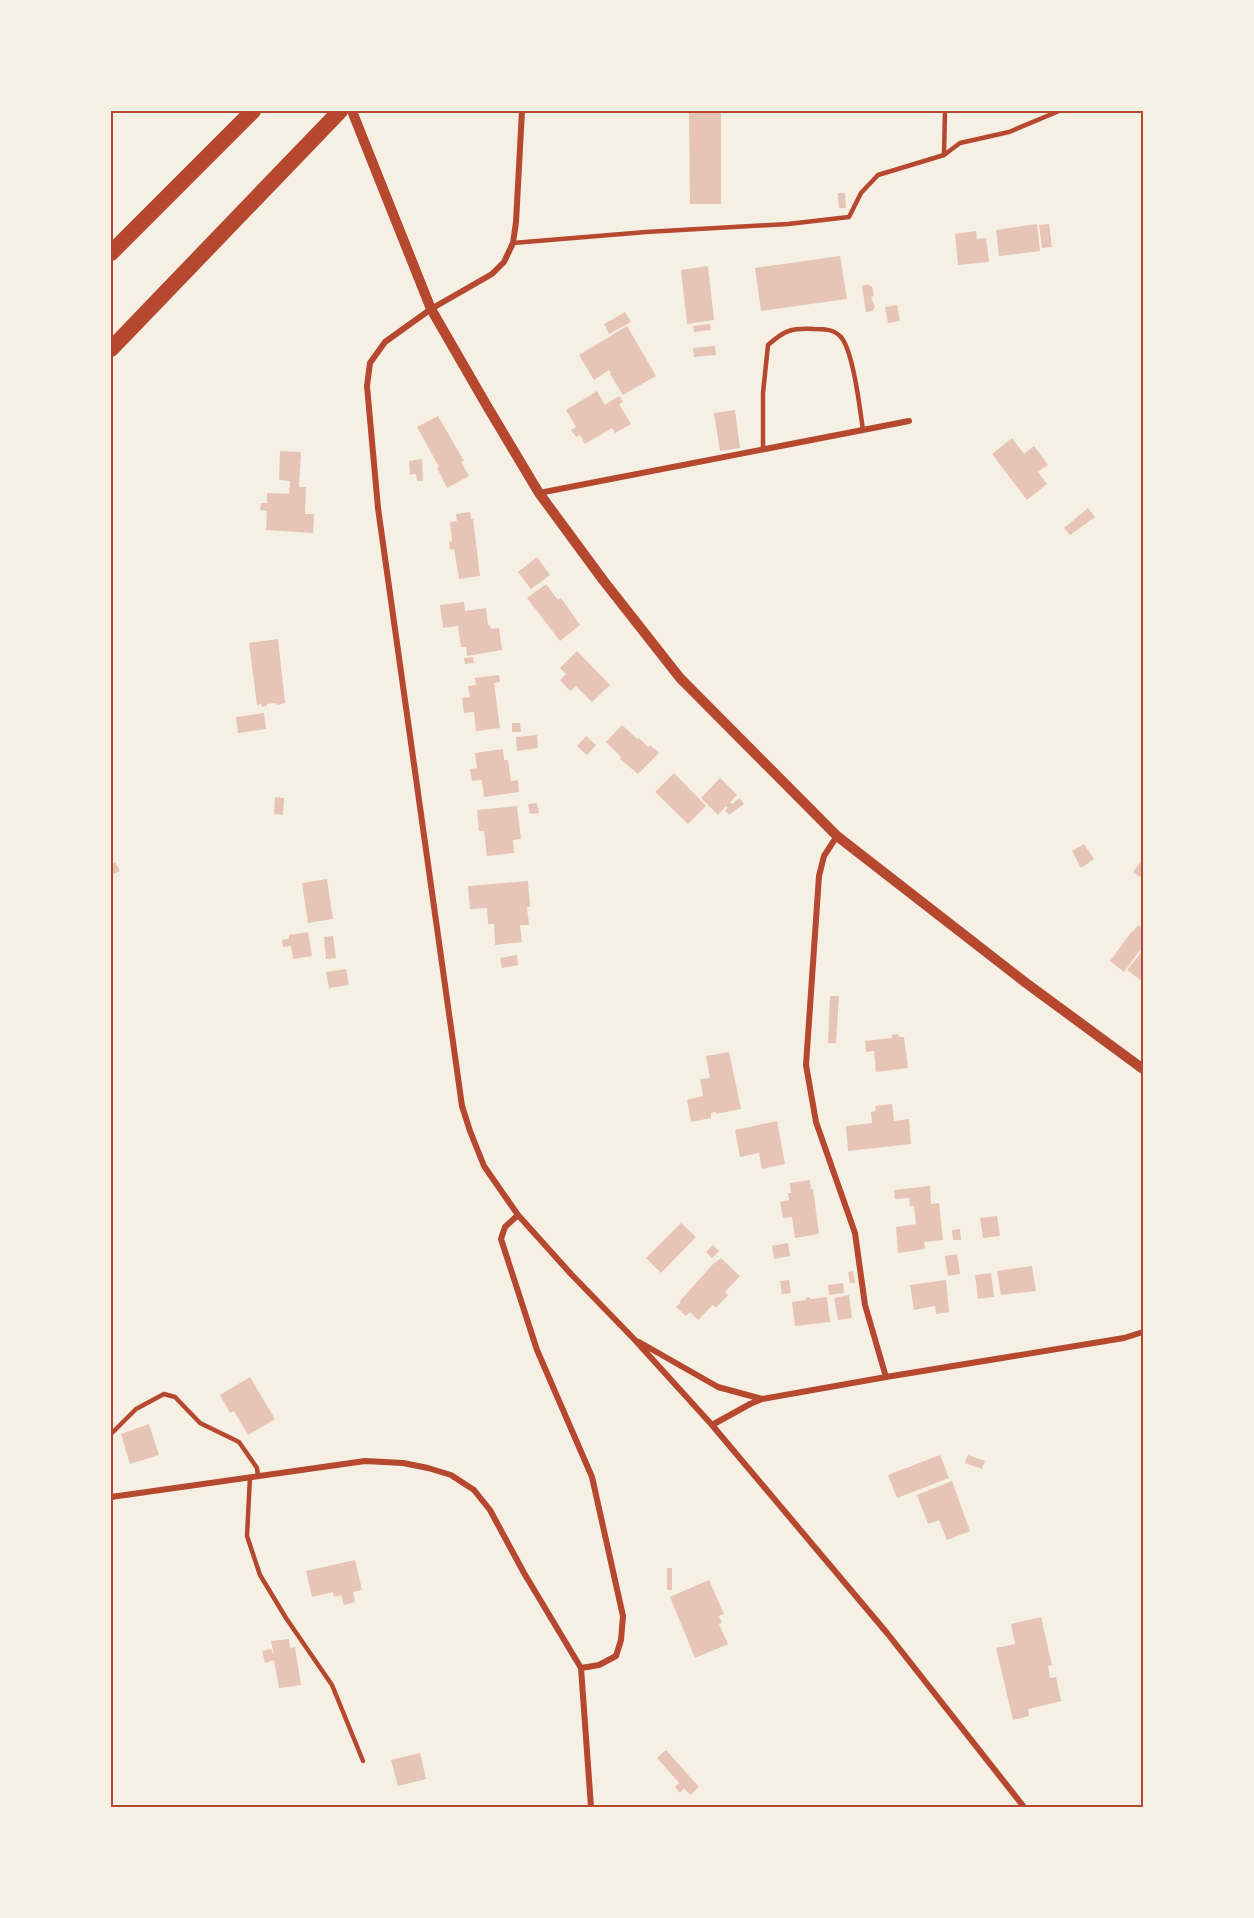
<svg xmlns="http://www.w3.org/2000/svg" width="1254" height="1918" viewBox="0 0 1254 1918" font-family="'Public Sans',sans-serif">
	<rect width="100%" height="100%" fill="#f6efe4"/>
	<path fill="#e6c5b7" d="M 689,111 L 721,111 L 721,204 L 690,204 Z
		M 838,193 L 845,193 L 846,208 L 839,208 Z
		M 1037,224 L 1040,251 L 999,256 L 996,230 Z
		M 1049,224 L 1052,247 L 1042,248 L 1039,225 Z
		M 976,231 L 977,239 L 986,238 L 989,262 L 958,265 L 955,234 Z
		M 840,256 L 847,299 L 761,311 L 755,268 Z
		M 708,266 L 714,320 L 687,324 L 681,270 Z
		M 869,284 L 869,286 L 872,286 L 874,296 L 871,297 L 875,308 L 873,309 L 873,311 L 866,312 L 862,286 Z
		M 897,305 L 900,321 L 888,323 L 885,307 Z
		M 625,312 L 631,322 L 609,334 L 604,324 Z
		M 710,324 L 711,330 L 694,332 L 693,326 Z
		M 627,326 L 656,376 L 623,395 L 610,374 L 611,373 L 609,370 L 594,380 L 579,355 Z
		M 715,346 L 716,355 L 694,357 L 693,348 Z
		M 597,391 L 605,405 L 619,396 L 623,402 L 619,404 L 631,424 L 615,433 L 612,428 L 585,444 L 580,435 L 576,437 L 571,430 L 576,427 L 566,410 Z
		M 735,410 L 740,448 L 720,451 L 714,413 Z
		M 438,416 L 464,461 L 461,462 L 469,476 L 447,488 L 437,468 L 439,467 L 417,427 Z
		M 1012,438 L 1024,454 L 1034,446 L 1048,465 L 1038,472 L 1047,484 L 1027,500 L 992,454 Z
		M 280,451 L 301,452 L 299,487 L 306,487 L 305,514 L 314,514 L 313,533 L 266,530 L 267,511 L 260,510 L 261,503 L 267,503 L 267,493 L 289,494 L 290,481 L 279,480 Z
		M 422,459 L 423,481 L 417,481 L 416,474 L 410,475 L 409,461 Z
		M 1088,508 L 1095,517 L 1070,535 L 1064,528 Z
		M 470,512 L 471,519 L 473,519 L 480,576 L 459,579 L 454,549 L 450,550 L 449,542 L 452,541 L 450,522 L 457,521 L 456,514 Z
		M 537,557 L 550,575 L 531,589 L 518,572 Z
		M 546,584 L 558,600 L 561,598 L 580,625 L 560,641 L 527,598 Z
		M 464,602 L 465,611 L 486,608 L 488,625 L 490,625 L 491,629 L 499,628 L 502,650 L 467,656 L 466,647 L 461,647 L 458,626 L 443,628 L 440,605 Z
		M 278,639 L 285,703 L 277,705 L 276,703 L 267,704 L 267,706 L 262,707 L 261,704 L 257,705 L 249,643 Z
		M 577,651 L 610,685 L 592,702 L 576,686 L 570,691 L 560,680 L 566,674 L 560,668 Z
		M 473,657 L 474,663 L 465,664 L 464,658 Z
		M 499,675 L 500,682 L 494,683 L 500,728 L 476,731 L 474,712 L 464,713 L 462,698 L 470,697 L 468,686 L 476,685 L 475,678 Z
		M 264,713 L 266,729 L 238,733 L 236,717 Z
		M 512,723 L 520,723 L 521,732 L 512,732 Z
		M 622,725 L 637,739 L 639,738 L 648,747 L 650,745 L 659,753 L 638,774 L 620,759 L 621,757 L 606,742 Z
		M 537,735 L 538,748 L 517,751 L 516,737 Z
		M 586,736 L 596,745 L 587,755 L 577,746 Z
		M 503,749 L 504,760 L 508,760 L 511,781 L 518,780 L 519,792 L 484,797 L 482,780 L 472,781 L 470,769 L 477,768 L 475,753 Z
		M 674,773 L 706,806 L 688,824 L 655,792 Z
		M 720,778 L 737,795 L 730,802 L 732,804 L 740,798 L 744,804 L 729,815 L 725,810 L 728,808 L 726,806 L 718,815 L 701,798 Z
		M 275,797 L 284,798 L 283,815 L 274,814 Z
		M 537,803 L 539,813 L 530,814 L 528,804 Z
		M 517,806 L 521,839 L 513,840 L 514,853 L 487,856 L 484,831 L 479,831 L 477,810 Z
		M 1084,844 L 1094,859 L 1081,868 L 1072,851 Z
		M 1143,859 L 1143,879 L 1133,872 Z
		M 115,862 L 120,871 L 111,875 L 111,865 Z
		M 327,879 L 333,919 L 308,923 L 302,883 Z
		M 528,881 L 530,907 L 527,907 L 529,925 L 520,925 L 522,942 L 495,945 L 494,924 L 488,924 L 487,908 L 470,909 L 468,886 Z
		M 1138,925 L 1143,929 L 1143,946 L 1124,972 L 1110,961 L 1132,931 L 1133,932 Z
		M 308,932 L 312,956 L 293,959 L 291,946 L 283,947 L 282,940 L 289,939 L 289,935 Z
		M 333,936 L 336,958 L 326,959 L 324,937 Z
		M 1143,950 L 1143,982 L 1127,970 Z
		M 517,955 L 518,965 L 502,968 L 500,958 Z
		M 346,969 L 349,985 L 329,988 L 326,972 Z
		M 830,996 L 839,996 L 836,1043 L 828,1043 Z
		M 898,1034 L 899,1037 L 904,1037 L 908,1068 L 876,1072 L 874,1051 L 866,1052 L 865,1041 L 892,1038 L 892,1035 Z
		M 729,1052 L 741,1109 L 716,1114 L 716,1112 L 711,1113 L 711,1118 L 691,1122 L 687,1100 L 703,1096 L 700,1079 L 710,1078 L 706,1056 Z
		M 892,1104 L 894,1121 L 909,1119 L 911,1144 L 848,1151 L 846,1126 L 872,1123 L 871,1112 L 876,1111 L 875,1106 Z
		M 777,1121 L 785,1164 L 762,1169 L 759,1153 L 740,1157 L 735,1130 Z
		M 810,1180 L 811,1189 L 813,1189 L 819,1234 L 795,1238 L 792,1217 L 783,1218 L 780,1202 L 789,1200 L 788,1193 L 791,1193 L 790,1183 Z
		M 930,1186 L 931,1204 L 939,1203 L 943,1240 L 924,1242 L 925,1249 L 898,1253 L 896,1227 L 916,1224 L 914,1206 L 910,1206 L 909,1198 L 895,1199 L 894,1190 Z
		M 997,1216 L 1000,1236 L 983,1238 L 980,1218 Z
		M 681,1223 L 696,1237 L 661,1273 L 646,1258 Z
		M 960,1229 L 961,1240 L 953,1240 L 952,1230 Z
		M 788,1243 L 790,1256 L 774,1259 L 772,1246 Z
		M 713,1245 L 719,1251 L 712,1258 L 706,1252 Z
		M 957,1254 L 960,1274 L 948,1276 L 945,1256 Z
		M 721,1258 L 740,1276 L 725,1292 L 728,1295 L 716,1308 L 713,1305 L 698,1320 L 690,1312 L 686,1316 L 676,1307 L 681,1302 L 680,1301 L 712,1265 Z
		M 1032,1266 L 1036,1291 L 1001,1295 L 997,1271 Z
		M 853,1271 L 855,1283 L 850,1283 L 848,1272 Z
		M 991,1273 L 994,1297 L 978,1299 L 975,1275 Z
		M 789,1280 L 791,1293 L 782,1294 L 780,1281 Z
		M 946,1280 L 949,1312 L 936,1314 L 935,1306 L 914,1310 L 910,1285 Z
		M 843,1283 L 844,1293 L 829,1295 L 828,1285 Z
		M 849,1295 L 852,1318 L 838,1320 L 834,1298 Z
		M 810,1297 L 810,1299 L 827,1297 L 830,1322 L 795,1326 L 792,1302 L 806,1300 L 806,1298 Z
		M 250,1377 L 275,1419 L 248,1435 L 234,1411 L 230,1413 L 220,1395 Z
		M 149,1424 L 159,1455 L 130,1464 L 121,1434 Z
		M 940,1455 L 949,1478 L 897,1498 L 888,1475 Z
		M 968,1455 L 985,1461 L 982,1469 L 965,1463 Z
		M 952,1481 L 970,1531 L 947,1540 L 939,1520 L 928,1524 L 917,1495 Z
		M 355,1560 L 362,1590 L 353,1592 L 355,1602 L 344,1605 L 341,1595 L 334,1597 L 333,1592 L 312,1597 L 306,1571 Z
		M 667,1568 L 672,1568 L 672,1590 L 667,1590 Z
		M 709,1580 L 724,1614 L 719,1616 L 722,1623 L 719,1624 L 728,1644 L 695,1658 L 670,1597 Z
		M 1041,1617 L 1052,1665 L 1048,1666 L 1050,1678 L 1056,1677 L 1061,1701 L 1028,1709 L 1029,1716 L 1013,1720 L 996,1648 L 1015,1644 L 1011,1624 Z
		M 289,1639 L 290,1648 L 295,1647 L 301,1685 L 279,1688 L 274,1660 L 265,1663 L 262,1651 L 271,1649 L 274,1656 L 271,1641 Z
		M 666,1750 L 699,1787 L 690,1795 L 684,1788 L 680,1793 L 675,1787 L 679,1783 L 657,1758 Z
		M 420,1753 L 426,1779 L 398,1786 L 391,1760 Z"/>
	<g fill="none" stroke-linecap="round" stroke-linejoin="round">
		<path stroke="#b5482f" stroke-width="4.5" d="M 944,155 L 945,111
			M 513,243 L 646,232 L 788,224 L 849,217 L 861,193 L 878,175 L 944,155 L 960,143 L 1009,132 L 1059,111
			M 763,450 L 763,393 L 768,345 C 785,330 791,328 814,329 C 823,329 833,329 840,336 C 853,348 860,410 863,430
			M 111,1434 L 136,1409 L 164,1394 L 175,1397 L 200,1423 L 239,1442 L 257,1468 L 258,1476
			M 250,1477 L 247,1536 L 260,1575 L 286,1618 L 332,1685 L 363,1761"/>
		<path stroke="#b5482f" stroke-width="6" d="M 522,111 L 516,222 L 513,243 L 504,262 L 492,274 L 431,309 L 385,342 L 370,363 L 367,386 L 378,508 L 462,1106 L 470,1131 L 484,1166 L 518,1215 L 571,1274 L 634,1339 L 712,1425 L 887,1633 L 1024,1807
			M 539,493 L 909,421
			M 837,836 L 824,856 L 819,876 L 806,1065 L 816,1122 L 855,1233 L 865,1305 L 886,1377
			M 518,1215 L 505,1227 L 501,1239 L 537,1350 L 592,1477 L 623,1616 L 621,1640 L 616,1656 L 599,1665 L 581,1668
			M 639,1342 L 718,1387 L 762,1399
			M 712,1425 L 750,1404 L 762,1399 L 886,1377 L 1124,1338 L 1143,1332
			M 111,1497 L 365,1461 L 403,1463 L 428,1468 L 451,1475 L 474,1490 L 490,1510 L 524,1573 L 581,1668 L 591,1807"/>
		<path stroke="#b5482f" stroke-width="10" d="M 352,111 L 431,309 L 487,406 L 539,493 L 603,580 L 680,678 L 837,836 L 1026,983 L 1143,1069"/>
		<path stroke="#b5482f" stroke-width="16" d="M 111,253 L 253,111
			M 111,349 L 340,111"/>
	</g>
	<rect width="1254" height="1918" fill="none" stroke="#f6efe4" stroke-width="225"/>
	<rect x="112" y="112" width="1030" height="1694" fill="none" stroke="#b5482f" stroke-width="2"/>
</svg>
